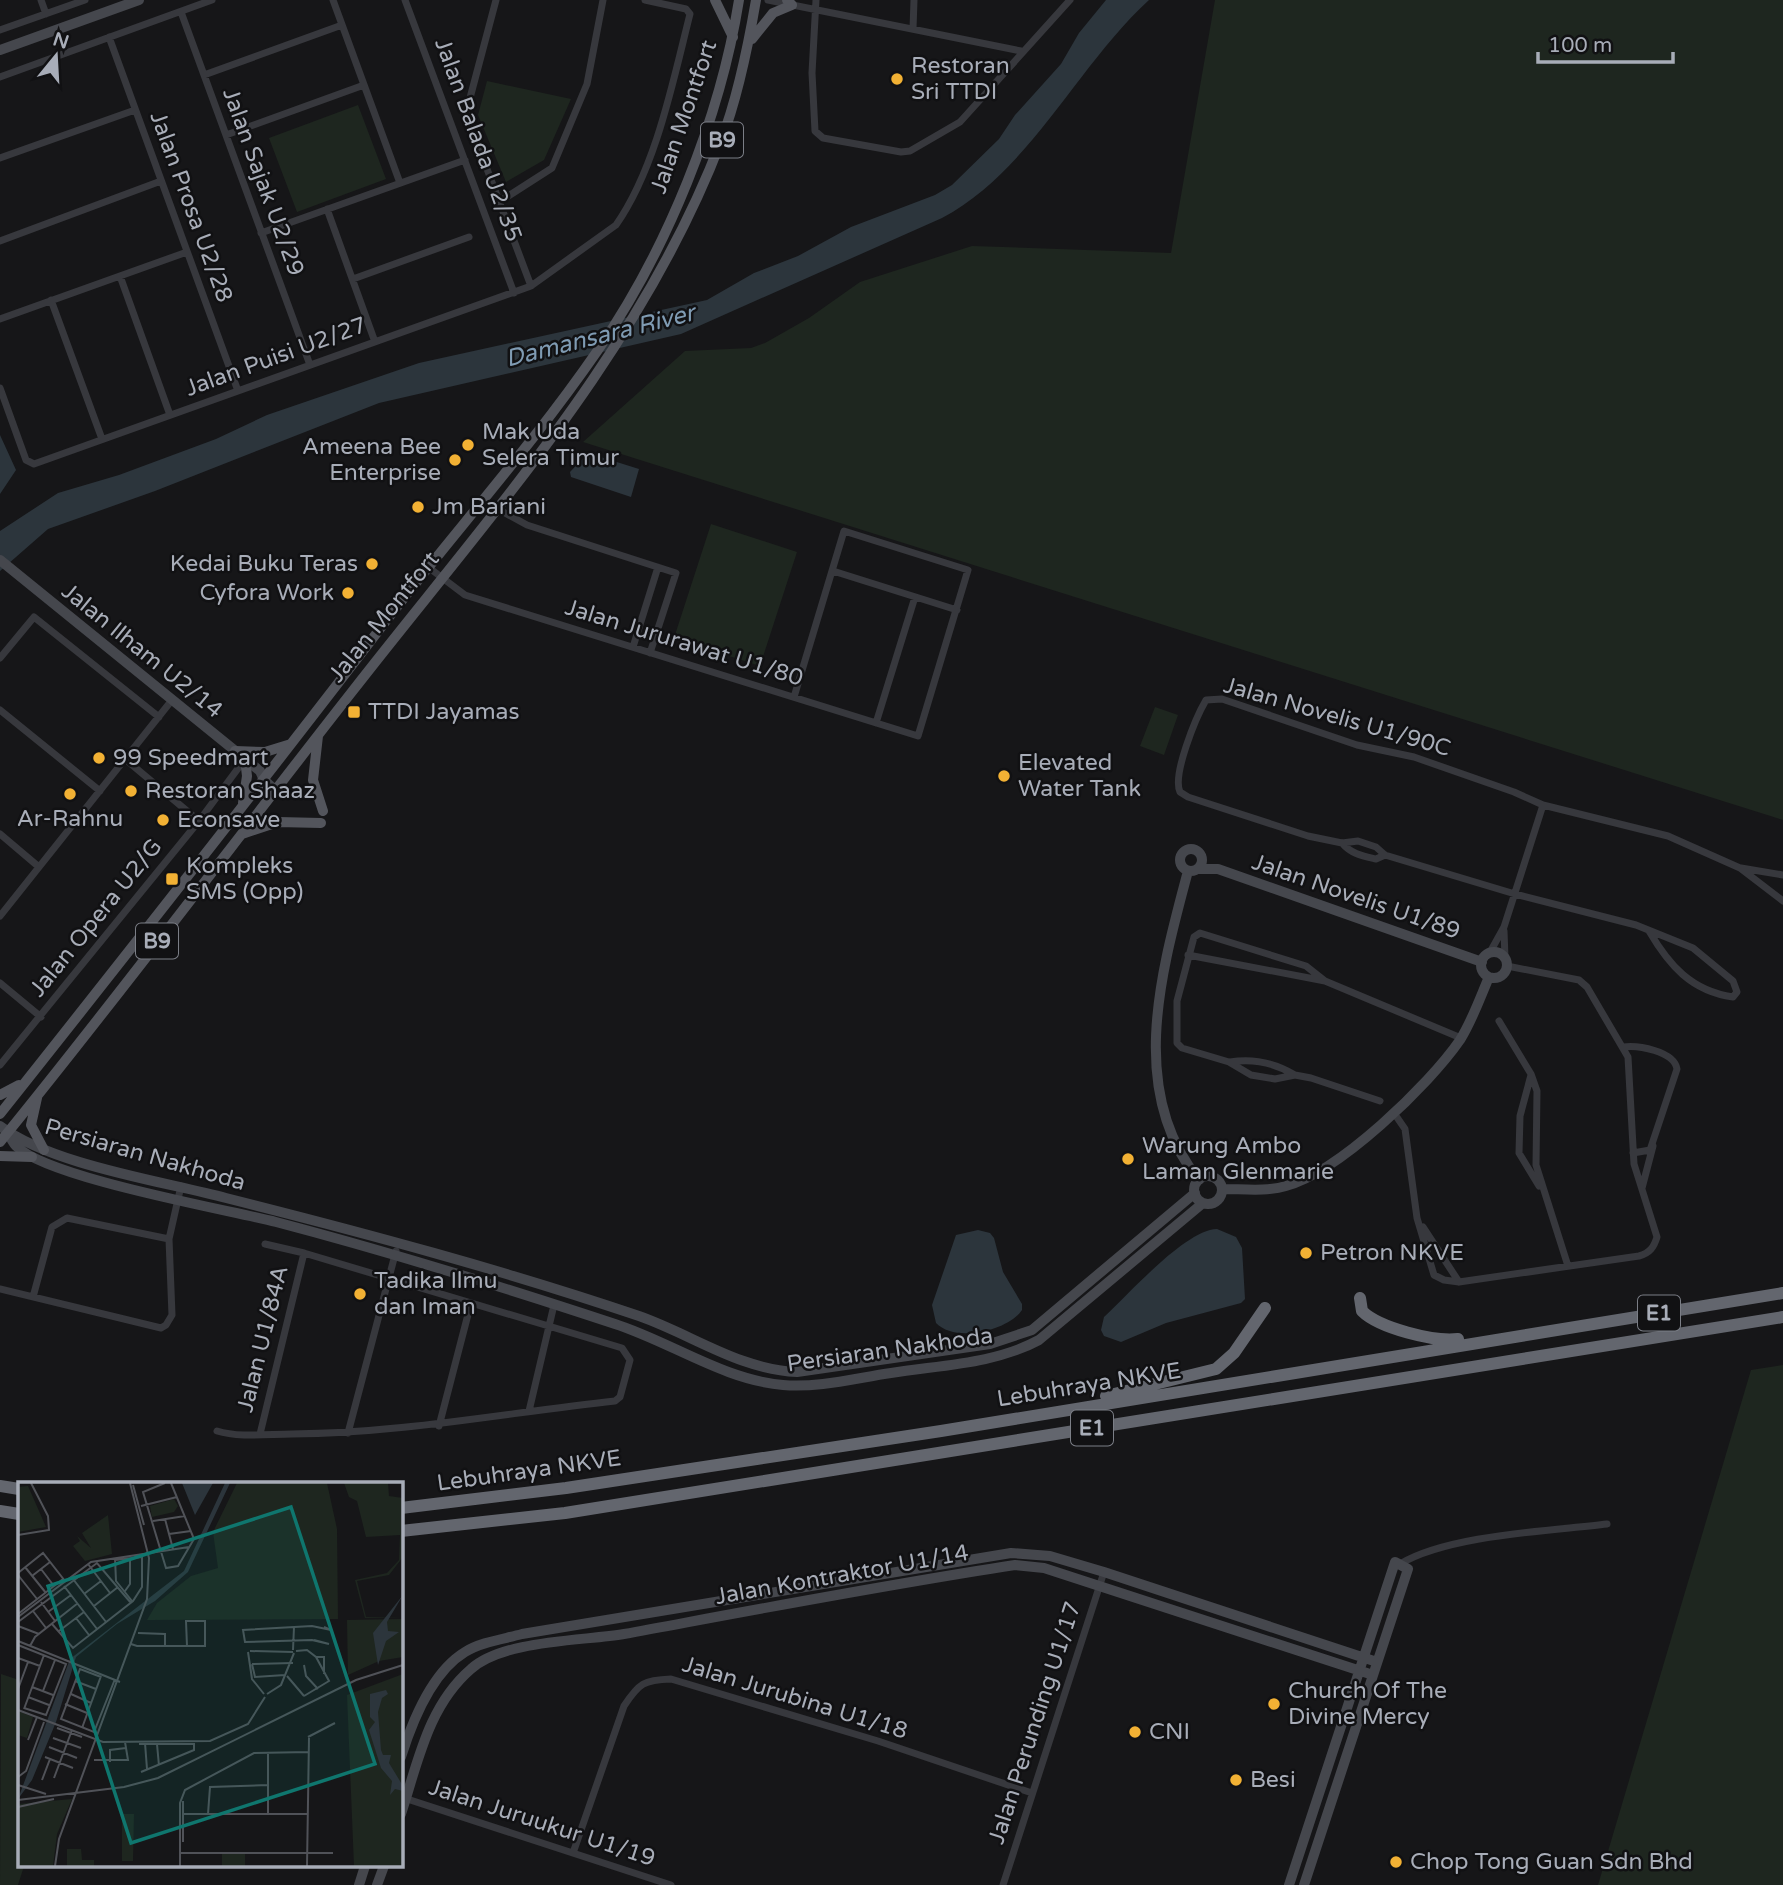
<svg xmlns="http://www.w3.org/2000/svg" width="1783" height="1885" viewBox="0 0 1783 1885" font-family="'Varela Round',sans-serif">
	<rect width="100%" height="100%" fill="#161618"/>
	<path fill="#1e261f" d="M 1215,0 L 1783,0 L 1783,820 L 583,442 L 685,351 L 751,348 L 765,343 L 809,318 L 860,282 L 972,246 L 1171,253 Z
		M 487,81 L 571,99 L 544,160 L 506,182 L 478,115 Z
		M 358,105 L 386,179 L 297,212 L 269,138 Z
		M 711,524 L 797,552 L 760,666 L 674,638 Z
		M 1155,707 L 1178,715 L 1164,755 L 1140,746 Z
		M 1783,1365 L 1783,1885 L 1598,1885 L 1751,1370 Z
		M 1,1674 L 19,1680 L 19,1866 L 24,1866 L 18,1885 L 0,1885 Z"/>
	<path fill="#2c353c" d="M 1106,0 L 1149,0 C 1076,67 1031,170 942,218 L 681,334 L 379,403 L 155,491 L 48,529 L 0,571 L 0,531 L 58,493 L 119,475 L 216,439 L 267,415 L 419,363 L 707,300 L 754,273 L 798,256 L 851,227 L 935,195 L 952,185 L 999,139 L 1015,115 L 1061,64 L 1079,33 Z
		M 0,435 L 16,470 L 0,494 Z
		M 588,453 L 639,469 L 631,497 L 571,477 L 570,472 Z
		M 1217,1229 L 1236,1237 L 1242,1248 L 1245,1299 L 1241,1303 L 1166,1323 L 1121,1342 L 1104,1336 L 1101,1330 L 1104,1317 C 1129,1294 1185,1230 1217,1229 Z
		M 978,1230 L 990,1233 L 994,1238 L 1003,1272 L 1022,1304 L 1022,1310 C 1008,1331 955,1343 936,1323 L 932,1305 L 956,1235 Z"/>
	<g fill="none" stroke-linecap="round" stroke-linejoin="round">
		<path stroke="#37383d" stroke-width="7" d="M 41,0 L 46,14
			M 333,0 L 400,183
			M 405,0 L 514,293
			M 496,0 L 466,113 L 531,286
			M 768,0 L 1021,51
			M 816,0 L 812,73 L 815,131 L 823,138 L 901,152 L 910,151 L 960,122 L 1070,0
			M 181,12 L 310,365
			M 913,29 L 914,0
			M 0,30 L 85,0
			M 109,37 L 238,391
			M 204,75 L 342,25
			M 0,77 L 212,0
			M 226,135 L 364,85
			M 0,158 L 135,110
			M 499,202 L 552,168 L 587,84 L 603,0
			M 327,209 L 375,342
			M 261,233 L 465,160
			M 0,241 L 161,181
			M 120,276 L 170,415
			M 353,279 L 469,237
			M 51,300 L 102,439
			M 0,319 L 187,252
			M 0,388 L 26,460 L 34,464 L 531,286 L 616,225 C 656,168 673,81 690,14 L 686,9 L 645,0
			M 496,508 L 527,525 L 676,573 L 650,653
			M 428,567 L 465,595 L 918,736 L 968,570 L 844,531 L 794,697
			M 833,571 L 957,610
			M 633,647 L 658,567
			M 0,658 L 34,617 L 159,717
			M 0,710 L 100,791
			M 876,723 L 915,597
			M 125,759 L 199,821
			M 0,834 L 39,867
			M 1342,843 C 1351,854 1363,856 1376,859 L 1385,855
			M 1741,868 L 1783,875
			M 0,916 L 172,700
			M 1504,931 L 1505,958
			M 1649,931 C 1669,965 1691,991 1733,997 L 1737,992 L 1733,981 L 1693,948 L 1636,925 L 1515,894 L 1385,855 L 1376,847 L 1358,841 L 1342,843 L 1308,836 L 1188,797 L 1180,792 C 1172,775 1196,717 1206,700 L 1222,699 L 1357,745 L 1414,757 L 1514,792 L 1543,805 L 1668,836 L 1740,868 L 1783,901
			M 1489,954 L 1504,927 L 1543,805
			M 1188,955 L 1325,981 L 1461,1038
			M 1325,981 L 1306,966 L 1200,933 L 1194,937 L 1177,1001 L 1177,1043 L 1182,1048 L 1229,1062 L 1251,1075 L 1275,1079 L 1295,1075 L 1311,1078 L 1380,1101
			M 0,983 L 41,1017
			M 1499,1021 L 1531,1074 L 1537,1091 L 1536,1165 L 1568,1266
			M 1623,1047 C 1638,1045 1674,1051 1677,1069 L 1650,1150 L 1633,1153
			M 1230,1062 C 1254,1058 1275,1063 1295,1075
			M 0,1065 L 199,821 L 245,759
			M 1531,1075 L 1520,1116 L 1519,1153 L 1539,1186
			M 1394,1113 L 1405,1129 L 1417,1218 L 1434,1275 L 1444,1280 L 1459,1282 L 1639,1256 C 1650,1253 1654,1247 1657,1237 L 1634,1164 L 1628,1057 L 1587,987 L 1579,980 L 1507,966
			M 1642,1188 L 1653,1146
			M 1423,1227 L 1459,1282
			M 0,1289 L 161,1328 L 166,1325 L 172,1315 L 169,1239 L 181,1186
			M 33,1297 L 52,1227 L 67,1218 L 169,1239
			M 529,1411 L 554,1305
			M 439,1426 L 471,1303
			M 217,1431 C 239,1438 269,1434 292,1434 C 402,1433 505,1413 615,1401 L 620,1397 L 630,1360 L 622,1348 L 304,1253 L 265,1244
			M 348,1433 L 396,1251
			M 260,1434 L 304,1253
			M 1400,1564 C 1448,1535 1549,1531 1607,1524
			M 401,1797 L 671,1885
			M 573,1853 L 624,1706 C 639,1683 644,1680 671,1679 L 878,1741 L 1032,1793
			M 1003,1885 L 1104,1572"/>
		<path stroke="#45474d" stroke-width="10" d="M 0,50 L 139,0
			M 0,560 L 260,771 L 264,780 L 275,790
			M1180 860a11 11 0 1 1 22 0a11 11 0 1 1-22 0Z
			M 1197,869 L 1218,869 L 1482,962
			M 1188,871 C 1162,969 1126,1091 1199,1180
			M1481 965a13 13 0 1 1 26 0a13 13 0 1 1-26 0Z
			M 0,1126 C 52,1165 162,1181 226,1198 C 365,1233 503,1270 639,1316 C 693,1335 738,1369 797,1372 L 990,1344 L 1032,1330 L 1195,1193
			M 8,1132 C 10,1137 13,1143 16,1146 C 48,1178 224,1209 276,1222 C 390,1252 503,1287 615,1324 C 671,1342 724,1380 783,1385 C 819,1388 856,1378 891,1373 C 940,1365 995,1364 1039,1340 L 1203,1203
			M1194 1190a14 14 0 1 1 28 0a14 14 0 1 1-28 0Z
			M 1222,1189 C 1243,1189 1266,1192 1286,1186 C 1339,1172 1429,1085 1460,1040 C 1472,1021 1480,998 1489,977
			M 401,1757 C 412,1722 432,1672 465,1652 C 481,1642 504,1639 522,1634 L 1011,1553 L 1050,1556 L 1104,1572 L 1377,1662
			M 401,1814 C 418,1762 428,1706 471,1669 C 503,1640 582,1641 624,1634 C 754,1610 884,1585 1015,1565 L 1044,1568 L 1373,1675
			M 359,1885 L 365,1866
			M 377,1885 L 384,1866
			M 1289,1885 L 1395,1562 L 1408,1569 L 1304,1885"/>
		<path stroke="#53555c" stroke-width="10" d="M 715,0 L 733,37
			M 752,39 L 773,13 L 792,5 L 787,0
			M 318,736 L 313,780 L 323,811
			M 235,751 L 265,752 L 291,744
			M 243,803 L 247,776 L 245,759
			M 242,834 L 278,822 L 321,823
			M 0,1095 L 19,1085
			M 37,1098 L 31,1125 L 44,1150
			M 0,1114 C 131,949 261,784 389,617 C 458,528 534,443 598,350 C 667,250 720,119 739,0
			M 0,1142 C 120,995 234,842 351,693 C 487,518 641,351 721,141 C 738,97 748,47 756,0
			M 0,1156 L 32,1157"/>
		<path stroke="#63666e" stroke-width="12" d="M 1360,1298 L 1362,1311 C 1379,1328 1434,1342 1458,1339
			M 1106,1396 L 1216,1369 L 1234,1353 L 1265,1308
			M 0,1486 L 19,1489
			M 401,1508 L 566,1488 L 941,1431 L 1783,1293
			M 0,1511 L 19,1514
			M 401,1531 L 565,1513 L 1783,1317"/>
	</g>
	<g fill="#f2b134" stroke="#111113" stroke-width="2.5">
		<circle cx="897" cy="79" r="7"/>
		<circle cx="468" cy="445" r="7"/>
		<circle cx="455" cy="460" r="7"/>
		<circle cx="418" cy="507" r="7"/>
		<circle cx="372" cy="564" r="7"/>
		<circle cx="348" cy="593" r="7"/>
		<rect x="347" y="705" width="14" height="14" rx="3.5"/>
		<circle cx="99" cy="758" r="7"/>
		<circle cx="1004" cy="776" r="7"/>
		<circle cx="131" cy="791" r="7"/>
		<circle cx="70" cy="794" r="7"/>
		<circle cx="163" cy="820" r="7"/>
		<rect x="165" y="872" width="14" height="14" rx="3.5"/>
		<circle cx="1128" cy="1159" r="7"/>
		<circle cx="1306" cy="1253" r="7"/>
		<circle cx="360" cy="1294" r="7"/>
		<circle cx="1274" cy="1704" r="7"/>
		<circle cx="1135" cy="1732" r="7"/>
		<circle cx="1236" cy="1780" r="7"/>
		<circle cx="1396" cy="1862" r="7"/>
	</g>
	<g text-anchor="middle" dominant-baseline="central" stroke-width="5" stroke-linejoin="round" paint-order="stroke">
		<g fill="#111113" stroke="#7b7e86" stroke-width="2">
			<rect x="701" y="122.5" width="42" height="35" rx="5"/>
			<rect x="136" y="923.5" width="42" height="35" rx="5"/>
			<rect x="1638" y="1295.5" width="42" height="35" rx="5"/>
			<rect x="1071" y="1410.5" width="42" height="35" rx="5"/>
		</g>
		<g font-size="21" font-weight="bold" fill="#a8adb8">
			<text x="722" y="140">B9</text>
			<text x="157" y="941">B9</text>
			<text x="1659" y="1313">E1</text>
			<text x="1092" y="1428">E1</text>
		</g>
		<g font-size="23" fill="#a8adb8" stroke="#111113" text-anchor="start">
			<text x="911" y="66">Restoran<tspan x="911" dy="26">Sri TTDI</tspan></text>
			<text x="482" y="432">Mak Uda<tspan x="482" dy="26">Selera Timur</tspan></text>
			<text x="441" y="447" text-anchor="end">Ameena Bee<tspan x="441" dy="26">Enterprise</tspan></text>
			<text x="432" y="507">Jm Bariani</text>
			<text x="358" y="564" text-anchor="end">Kedai Buku Teras</text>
			<text x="334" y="593" text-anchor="end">Cyfora Work</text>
			<text x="368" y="712">TTDI Jayamas</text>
			<text x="113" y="758">99 Speedmart</text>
			<text x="1018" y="763">Elevated<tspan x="1018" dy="26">Water Tank</tspan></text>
			<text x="145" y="791">Restoran Shaaz</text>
			<text x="70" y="819" text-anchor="middle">Ar-Rahnu</text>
			<text x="177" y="820">Econsave</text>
			<text x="186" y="866">Kompleks<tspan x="186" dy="26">SMS (Opp)</tspan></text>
			<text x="1142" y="1146">Warung Ambo<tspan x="1142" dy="26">Laman Glenmarie</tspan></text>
			<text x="1320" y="1253">Petron NKVE</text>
			<text x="374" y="1281">Tadika Ilmu<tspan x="374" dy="26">dan Iman</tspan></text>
			<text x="1288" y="1691">Church Of The<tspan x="1288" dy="26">Divine Mercy</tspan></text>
			<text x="1149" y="1732">CNI</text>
			<text x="1250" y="1780">Besi</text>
			<text x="1410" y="1862">Chop Tong Guan Sdn Bhd</text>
		</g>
		<g font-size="23" fill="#a8adb8" stroke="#111113">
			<text transform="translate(684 117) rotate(-71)">Jalan Montfort</text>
			<text transform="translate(478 140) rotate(70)">Jalan Balada U2/35</text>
			<text transform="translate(263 182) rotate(70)">Jalan Sajak U2/29</text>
			<text transform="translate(191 207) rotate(70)">Jalan Prosa U2/28</text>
			<text transform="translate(276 357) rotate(-20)">Jalan Puisi U2/27</text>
			<text transform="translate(384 617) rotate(-51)">Jalan Montfort</text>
			<text transform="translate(684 643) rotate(17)">Jalan Jururawat U1/80</text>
			<text transform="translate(142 651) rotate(39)">Jalan Ilham U2/14</text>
			<text transform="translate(1337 717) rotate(16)">Jalan Novelis U1/90C</text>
			<text transform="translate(1356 897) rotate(19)">Jalan Novelis U1/89</text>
			<text transform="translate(96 918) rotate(-51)">Jalan Opera U2/G</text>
			<text transform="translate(145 1155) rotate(16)">Persiaran Nakhoda</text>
			<text transform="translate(263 1339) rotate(-76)">Jalan U1/84A</text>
			<text transform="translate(890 1350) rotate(-8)">Persiaran Nakhoda</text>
			<text transform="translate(1089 1385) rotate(-9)">Lebuhraya NKVE</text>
			<text transform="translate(529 1471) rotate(-8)">Lebuhraya NKVE</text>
			<text transform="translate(842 1575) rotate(-10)">Jalan Kontraktor U1/14</text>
			<text transform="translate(795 1698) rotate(17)">Jalan Jurubina U1/18</text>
			<text transform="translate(1035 1723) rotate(-72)">Jalan Perunding U1/17</text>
			<text transform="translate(542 1823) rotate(18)">Jalan Juruukur U1/19</text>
		</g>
		<g font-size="24" font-style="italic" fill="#7f9bb3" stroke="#111113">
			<text transform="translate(600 336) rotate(-14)">Damansara River</text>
		</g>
	</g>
	<g transform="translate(18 1482)">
		<rect width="385" height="385" fill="#161618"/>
		<path d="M 219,1 L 309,1 L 319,47 L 320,137 L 129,138 L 139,121 L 173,94 L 200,86 L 195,50 ZM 326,1 L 370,1 L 371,14 L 385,16 L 385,75 L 371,93 L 339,99 L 348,135 L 385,135 L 347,136 L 337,98 L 369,91 L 381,78 L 382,53 L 348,55 L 339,19 L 331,15 ZM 10,4 L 28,45 L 0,50 L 0,5 ZM 156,17 L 160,24 L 156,30 L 134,35 L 132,24 ZM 90,33 L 94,72 L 67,79 L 55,64 L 62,59 L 59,54 L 73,66 L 64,51 ZM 385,137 L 385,175 L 361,179 L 330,193 L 329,138 ZM 385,192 L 385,384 L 336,384 L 329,213 ZM 0,229 L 15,235 L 9,256 L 0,253 ZM 54,317 L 39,352 L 35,384 L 0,384 L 0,322 ZM 104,332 L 116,332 L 115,379 L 104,379 ZM 49,367 L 63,367 L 64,378 L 76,378 L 76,384 L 49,384 ZM 204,371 L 227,371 L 227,384 L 204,384 Z" fill="#1e261f"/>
		<path d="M 164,1 L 195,1 L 177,33 ZM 207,1 L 212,1 L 170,90 L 137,119 L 99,142 L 58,175 L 38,240 L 14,298 L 0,317 L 52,177 L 166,89 ZM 385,113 L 369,140 L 370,149 L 381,150 L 368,159 L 360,183 L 355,151 ZM 368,208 L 370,212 L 364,216 L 360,230 L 363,268 L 365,273 L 373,273 L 371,281 L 385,304 L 385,309 L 377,307 L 372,313 L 374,299 L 363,286 L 351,248 L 357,240 L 352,235 L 352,212 Z" fill="#2c353c"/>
		<path fill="none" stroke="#505258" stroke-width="2" d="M 147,1 L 125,10 L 148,86 L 160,84 L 176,57 L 153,1M 115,3 L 126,43M 123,24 L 159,15M 147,37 L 155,67M 135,39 L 167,34M 151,52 L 173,49M 0,53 L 31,48 L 30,34 L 13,1M 97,76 L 98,99 L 114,119M 70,82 L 92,111M 7,85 L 28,111M 23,87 L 36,104M 0,91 L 25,71 L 47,99M 0,93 L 19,117M 14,94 L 32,80M 55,97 L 88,140M 46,104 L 79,147M 107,109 L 112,102 L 112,76M 66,112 L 83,99M 23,120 L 37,139M 76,124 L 100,105M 15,129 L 28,146M 30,130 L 53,113M 0,132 L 45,97M 0,135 L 73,80 L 171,65M 58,136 L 71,153M 0,140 L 79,81 L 113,121M 34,142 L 55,166 L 115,119 L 124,105 L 124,75 L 97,78M 0,144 L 21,152M 41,149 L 66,130M 120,151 L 147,152 L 147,164M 296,158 L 311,162 L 294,158 L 227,160 L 225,148 L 294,144 L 313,148 L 306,145M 0,159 L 102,200M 113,162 L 119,164 L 187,164 L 187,139 L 168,139 L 169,164M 0,163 L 48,182 L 28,233 L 6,226M 12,164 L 17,155 L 60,121M 275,168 L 276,145M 232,169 L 275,170M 278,169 L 289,168 L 298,175 L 311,199 L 286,214M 230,170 L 234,197 L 246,212M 298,175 L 306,175 L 306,192M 0,176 L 22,184M 234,182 L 237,195 L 267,193M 234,182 L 275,181M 286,183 L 288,194 L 300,207M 269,194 L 286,214M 83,195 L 62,187 L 43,237 L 76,250 L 97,197M 57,199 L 78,207M 14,205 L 35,213M 0,207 L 10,180M 25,209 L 37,178M 53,212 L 73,221M 249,212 L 263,203 L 276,171M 10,215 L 31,223M 47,222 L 69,231M 6,227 L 26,173M 0,228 L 85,260 L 192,259 L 230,242 L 247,215M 39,246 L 64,255M 64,246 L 83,194M 290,255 L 317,241M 35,256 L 63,266M 10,258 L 19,235M 127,261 L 129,287M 121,262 L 176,262 L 176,268 L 123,290M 139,262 L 141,284M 31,265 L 59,276M 250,270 L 250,332M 27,275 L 55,286M 76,278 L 110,278 L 107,260M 92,280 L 92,268 L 108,266M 0,295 L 8,289 L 26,240M 36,296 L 54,248M 24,298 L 32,277M 0,303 L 28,312M 0,318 L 106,305 L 140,296 L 338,198 L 385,183M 0,325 L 36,317M 164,332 L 290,332M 190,332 L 192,305 L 250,303M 165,360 L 165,319M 163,371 L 315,371M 37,384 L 41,357 L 129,117 L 131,76 L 112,1M 162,384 L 162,321 L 167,308 L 236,271 L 291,270M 289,384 L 291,256"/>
		<path fill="#0f766e" fill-opacity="0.15" stroke="#0f766e" stroke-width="3.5" d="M 273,25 L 357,282 L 113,361 L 30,104 Z"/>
		<rect width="385" height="385" fill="none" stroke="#a8adb8" stroke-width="3.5"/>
	</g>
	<g transform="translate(56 56) rotate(18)" stroke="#111113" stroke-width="5" paint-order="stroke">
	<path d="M0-5L12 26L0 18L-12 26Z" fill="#a8adb8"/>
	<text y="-10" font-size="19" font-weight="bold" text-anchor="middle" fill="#a8adb8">N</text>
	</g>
	<path d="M1538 52v10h135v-10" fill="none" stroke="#a8adb8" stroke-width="3.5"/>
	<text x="1548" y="52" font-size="21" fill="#a8adb8" stroke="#111113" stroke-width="5" paint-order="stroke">100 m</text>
</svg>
